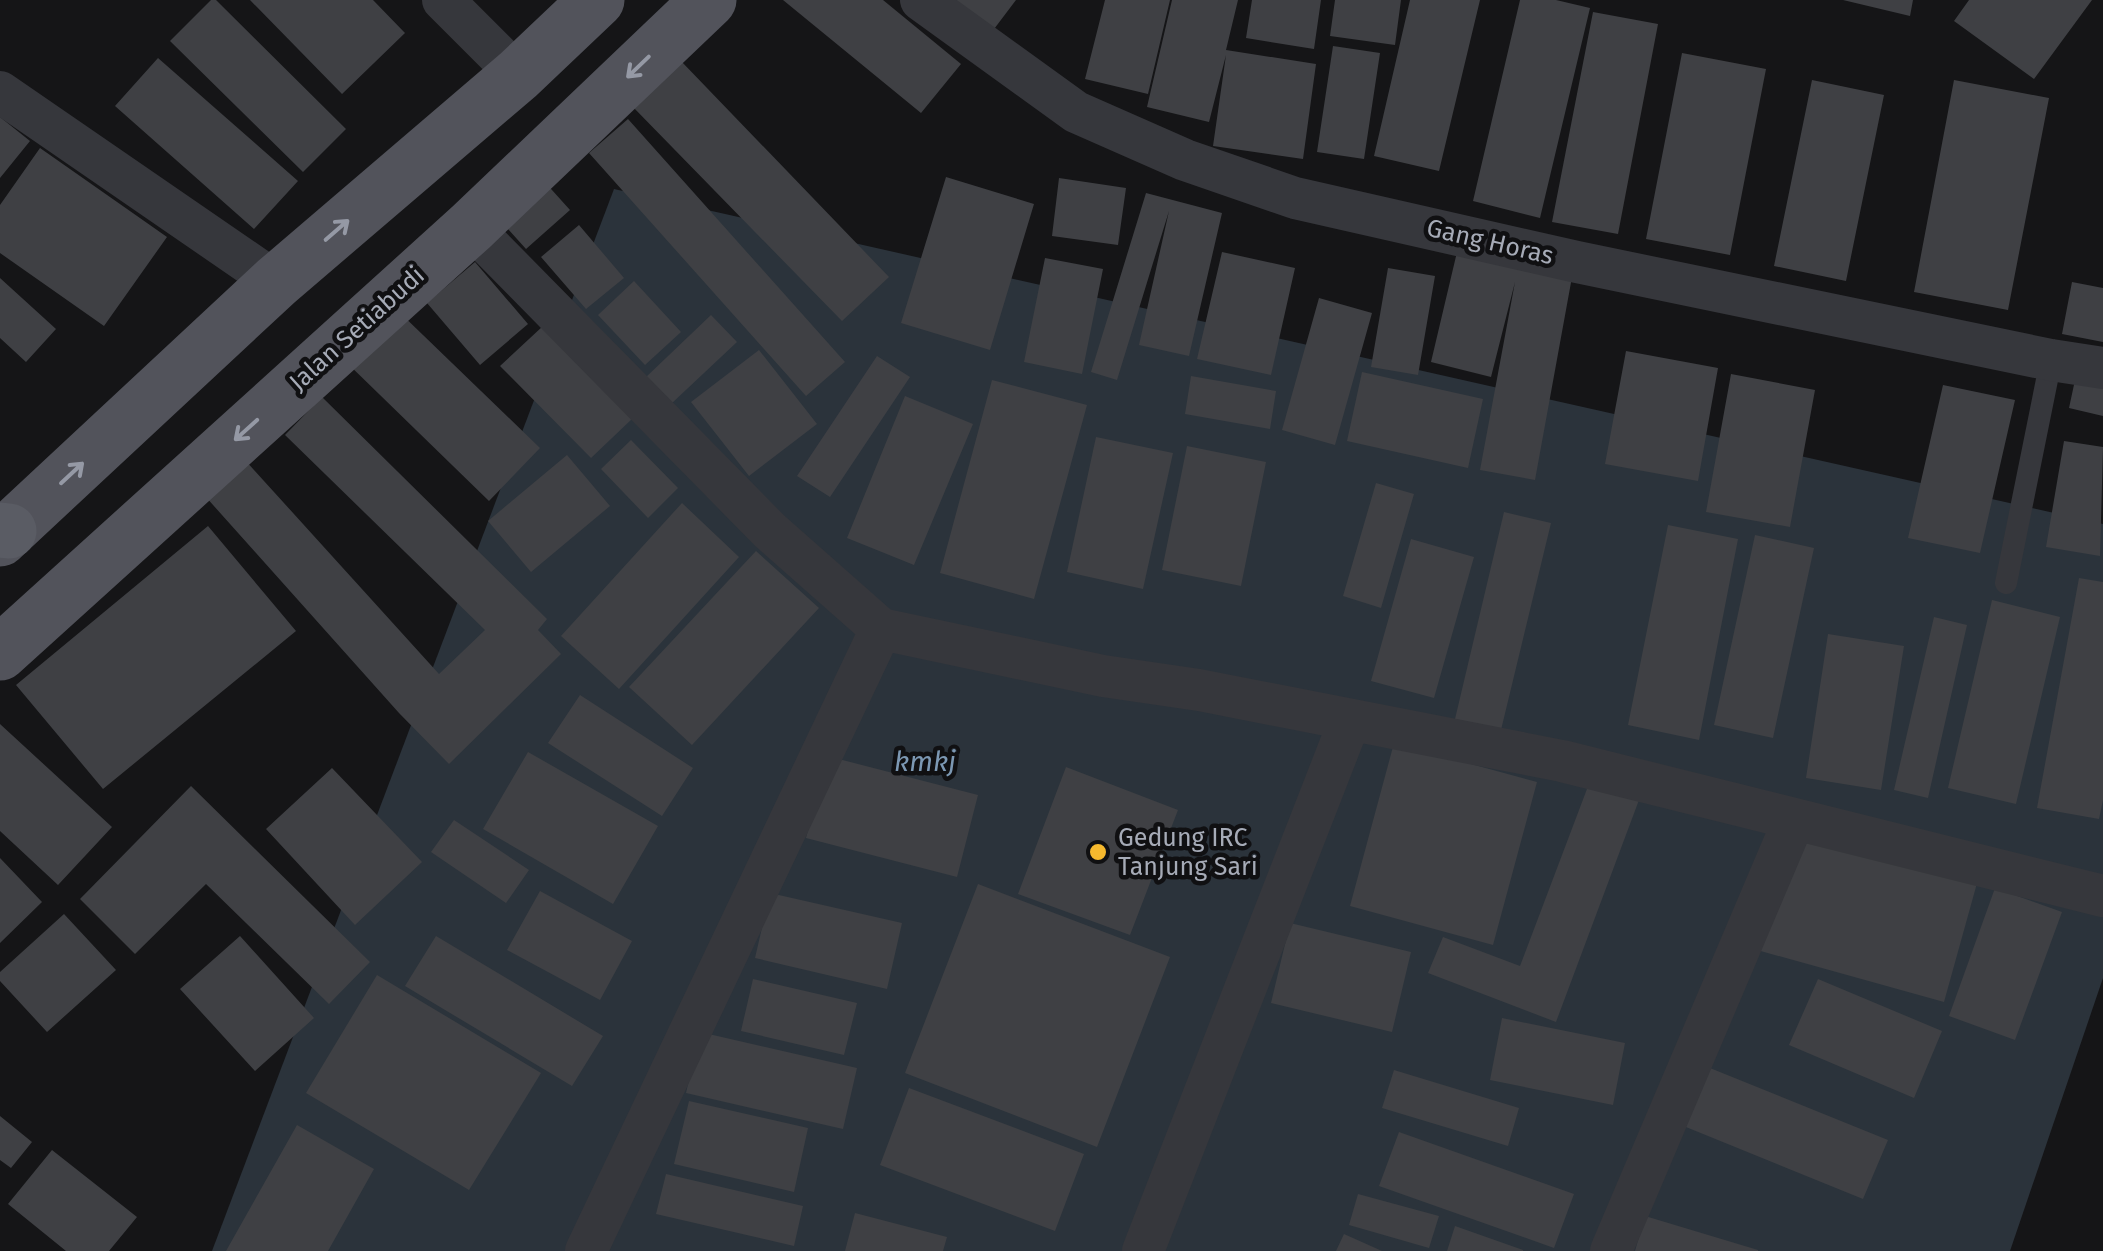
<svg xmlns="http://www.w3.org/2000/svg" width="2103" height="1251" viewBox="0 0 2103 1251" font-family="'Fira Sans',sans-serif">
	<rect width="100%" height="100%" fill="#151517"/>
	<path fill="#2b333b" d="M 614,189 L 2103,524 L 2103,978 L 2010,1251 L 212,1251 Z"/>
	<path fill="#3f4044" d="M 211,0 L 216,0 L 346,129 L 303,172 L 170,41 Z
		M 250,0 L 373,0 L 405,33 L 342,94 Z
		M 783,0 L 883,0 L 961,64 L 921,113 Z
		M 931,0 L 1016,0 L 985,41 Z
		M 1105,0 L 1170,0 L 1148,94 L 1085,79 Z
		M 1172,0 L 1238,0 L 1226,50 L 1316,64 L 1303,159 L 1213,146 L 1226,55 L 1209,122 L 1147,107 Z
		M 1252,0 L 1321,0 L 1314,49 L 1246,38 Z
		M 1335,0 L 1401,0 L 1395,45 L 1330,36 Z
		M 1410,0 L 1480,0 L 1439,171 L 1374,156 Z
		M 1520,0 L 1556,0 L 1590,8 L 1540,218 L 1473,201 Z
		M 1843,0 L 1913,0 L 1910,16 Z
		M 1969,0 L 2092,0 L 2034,79 L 1954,21 Z
		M 1593,12 L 1658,24 L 1618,234 L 1552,222 Z
		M 1333,46 L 1380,53 L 1364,159 L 1317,152 Z
		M 1682,53 L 1766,69 L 1730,255 L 1646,239 Z
		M 158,58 L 298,181 L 254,229 L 115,106 Z
		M 681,61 L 889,277 L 842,321 L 633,107 Z
		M 1812,80 L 1884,95 L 1846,281 L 1774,266 Z
		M 1954,80 L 2049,98 L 2008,310 L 1914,292 Z
		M 0,117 L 30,141 L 0,178 Z
		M 628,119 L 845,362 L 806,396 L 589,153 Z
		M 40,148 L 167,237 L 104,326 L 0,253 L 0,205 Z
		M 946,177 L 1034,204 L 990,350 L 901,323 Z
		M 1059,178 L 1126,188 L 1118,245 L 1052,236 Z
		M 543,180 L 570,210 L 526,249 L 499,219 Z
		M 1146,193 L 1222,213 L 1189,356 L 1139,345 L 1169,211 L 1117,380 L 1091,372 Z
		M 579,225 L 624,278 L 586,309 L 541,257 Z
		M 1222,252 L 1295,268 L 1271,375 L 1197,359 Z
		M 1457,252 L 1572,277 L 1535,480 L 1480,470 L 1515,282 L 1491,377 L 1431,362 Z
		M 1045,258 L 1103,269 L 1082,374 L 1024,362 Z
		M 475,262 L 528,324 L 480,365 L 427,303 Z
		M 1388,268 L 1435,276 L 1418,375 L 1371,367 Z
		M 0,278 L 56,329 L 26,362 L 0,338 Z
		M 634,281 L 681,332 L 645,365 L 598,315 Z
		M 2072,282 L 2103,288 L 2103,342 L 2062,334 Z
		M 1319,298 L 1372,313 L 1335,445 L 1282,430 Z
		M 394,307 L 540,448 L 489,501 L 343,359 Z
		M 711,315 L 737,342 L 671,404 L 645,378 Z
		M 543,326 L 633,418 L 591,458 L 500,366 Z
		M 759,350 L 817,424 L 749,476 L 691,402 Z
		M 1626,351 L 1718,368 L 1698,481 L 1605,464 Z
		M 877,356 L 910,377 L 830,497 L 797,476 Z
		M 2078,366 L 2103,371 L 2103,416 L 2069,408 Z
		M 1362,372 L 1483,399 L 1468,468 L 1347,441 Z
		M 1731,374 L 1815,390 L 1790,527 L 1706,512 Z
		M 1191,376 L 1276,391 L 1270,429 L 1185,414 Z
		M 992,380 L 1087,405 L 1034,599 L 940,573 Z
		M 1943,385 L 2015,400 L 1980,553 L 1908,538 Z
		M 905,396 L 973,424 L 914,565 L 847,538 Z
		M 322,397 L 547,619 L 538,630 L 561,654 L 449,764 L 399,713 L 205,496 L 245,460 L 439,674 L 485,630 L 285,435 Z
		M 1096,437 L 1173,453 L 1143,589 L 1067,572 Z
		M 631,440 L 678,488 L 648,518 L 601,469 Z
		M 2064,441 L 2103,447 L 2100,556 L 2046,547 Z
		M 1187,446 L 1266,462 L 1241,586 L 1162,570 Z
		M 567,455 L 610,506 L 531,572 L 488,521 Z
		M 1376,483 L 1414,494 L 1381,608 L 1343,596 Z
		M 682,503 L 739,557 L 619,689 L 561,636 Z
		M 1504,512 L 1551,523 L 1501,730 L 1455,719 Z
		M 1668,525 L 1738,539 L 1699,740 L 1628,725 Z
		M 208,526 L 296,631 L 103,789 L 16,685 Z
		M 1755,535 L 1814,548 L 1773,738 L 1714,725 Z
		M 1411,539 L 1474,557 L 1434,698 L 1371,681 Z
		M 756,551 L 819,608 L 692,745 L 629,687 Z
		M 2079,578 L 2103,582 L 2103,800 L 2099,819 L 2037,808 Z
		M 1992,600 L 2060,617 L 2016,804 L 1948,788 Z
		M 1934,617 L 1967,625 L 1928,798 L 1894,790 Z
		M 1828,634 L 1904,646 L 1881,790 L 1806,778 Z
		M 580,695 L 693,768 L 662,816 L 548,743 Z
		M 0,724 L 112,827 L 58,885 L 0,831 Z
		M 1394,743 L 1537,782 L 1493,945 L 1350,906 Z
		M 528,752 L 658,826 L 613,904 L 483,829 Z
		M 827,756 L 978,795 L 957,877 L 806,838 Z
		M 1066,767 L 1178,810 L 1130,935 L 1018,894 Z
		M 332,768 L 422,862 L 355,925 L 266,829 Z
		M 1590,781 L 1639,800 L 1556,1022 L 1428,973 L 1443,937 L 1520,966 Z
		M 191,786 L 370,962 L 329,1004 L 206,884 L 135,954 L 80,899 Z
		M 454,820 L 529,870 L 506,903 L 431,852 Z
		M 1793,824 L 1979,876 L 1944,1002 L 1757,950 Z
		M 0,858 L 42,902 L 0,943 Z
		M 978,884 L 1170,957 L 1097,1147 L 905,1073 Z
		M 1995,888 L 2062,912 L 2015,1040 L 1949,1016 Z
		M 540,891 L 632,941 L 600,1000 L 507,950 Z
		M 770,893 L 902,923 L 887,989 L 755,958 Z
		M 64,914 L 116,970 L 47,1032 L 0,981 L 0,972 Z
		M 1290,923 L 1411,952 L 1392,1032 L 1271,1003 Z
		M 240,936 L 314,1018 L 255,1071 L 180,989 Z
		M 436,936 L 603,1036 L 572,1086 L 405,986 Z
		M 377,975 L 541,1073 L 469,1190 L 306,1093 Z
		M 753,979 L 857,1003 L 844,1055 L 741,1031 Z
		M 1818,979 L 1942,1031 L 1914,1098 L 1789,1045 Z
		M 1502,1018 L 1625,1043 L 1613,1105 L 1490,1080 Z
		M 700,1032 L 857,1068 L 843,1129 L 686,1093 Z
		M 1705,1066 L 1888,1140 L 1863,1199 L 1681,1125 Z
		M 1394,1070 L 1519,1108 L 1508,1146 L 1382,1108 Z
		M 909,1088 L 1084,1154 L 1055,1231 L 880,1165 Z
		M 689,1101 L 808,1128 L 794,1192 L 674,1164 Z
		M 0,1116 L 32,1142 L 11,1168 L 0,1160 Z
		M 297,1125 L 374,1169 L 328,1251 L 226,1251 Z
		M 1399,1132 L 1574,1194 L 1554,1248 L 1379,1186 Z
		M 52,1150 L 137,1217 L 109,1251 L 66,1251 L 8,1204 Z
		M 666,1174 L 803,1206 L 794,1246 L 656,1214 Z
		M 1358,1194 L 1439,1216 L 1429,1248 L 1349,1225 Z
		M 855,1213 L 947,1237 L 943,1251 L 845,1251 Z
		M 1645,1216 L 1758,1250 L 1758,1251 L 1635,1251 Z
		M 1455,1226 L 1523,1250 L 1523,1251 L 1447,1251 Z
		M 1344,1234 L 1382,1251 L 1336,1251 Z"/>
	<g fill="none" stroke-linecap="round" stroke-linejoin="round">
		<path stroke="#36373c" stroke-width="22" d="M 2006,583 L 2051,360"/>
		<path stroke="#36373c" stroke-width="42" d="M 443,0 L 518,75
			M 921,0 L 1076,112 L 1185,160 L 1295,198 L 1577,262 L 2051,360 L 2103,368
			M 0,92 L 276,282
			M 471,227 L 770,531 L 881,629 L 1103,676 L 1199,690 L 1562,761 L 2103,896
			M 586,1251 L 881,629
			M 1143,1251 L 1350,720
			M 1611,1251 L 1794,820"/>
		<path stroke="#52535b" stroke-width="55" d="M 0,539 L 276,282 L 518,75 L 597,0
			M 0,653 L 471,227 L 709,0"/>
		<path stroke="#5a5c64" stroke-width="55" d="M 0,530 L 9,531"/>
	</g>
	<defs><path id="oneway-shaft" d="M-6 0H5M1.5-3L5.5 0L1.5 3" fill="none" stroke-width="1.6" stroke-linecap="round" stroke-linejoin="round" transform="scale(2.5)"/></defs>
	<g stroke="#9599a5">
		<use href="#oneway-shaft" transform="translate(638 67) rotate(136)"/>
		<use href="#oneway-shaft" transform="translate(337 230) rotate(-41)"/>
		<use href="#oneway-shaft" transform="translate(246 430) rotate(138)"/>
		<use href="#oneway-shaft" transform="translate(72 473) rotate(-43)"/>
	</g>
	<circle fill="#f6b92e" stroke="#101012" stroke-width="4" cx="1098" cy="852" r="10"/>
	<g text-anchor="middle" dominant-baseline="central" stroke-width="9" stroke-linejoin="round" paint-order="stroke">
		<g font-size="25" fill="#a6abb7" stroke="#101012">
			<text transform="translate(1490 242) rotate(13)">Gang Horas</text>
			<text transform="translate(357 329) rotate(-42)">Jalan Setiabudi</text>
		</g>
		<g font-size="25" fill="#a6abb7" stroke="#101012" text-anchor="start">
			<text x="1118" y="838">Gedung IRC<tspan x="1118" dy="29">Tanjung Sari</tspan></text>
		</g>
		<g font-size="28" font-style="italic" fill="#7c98b3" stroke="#101012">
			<text x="925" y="761">kmkj</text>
		</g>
	</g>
</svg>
